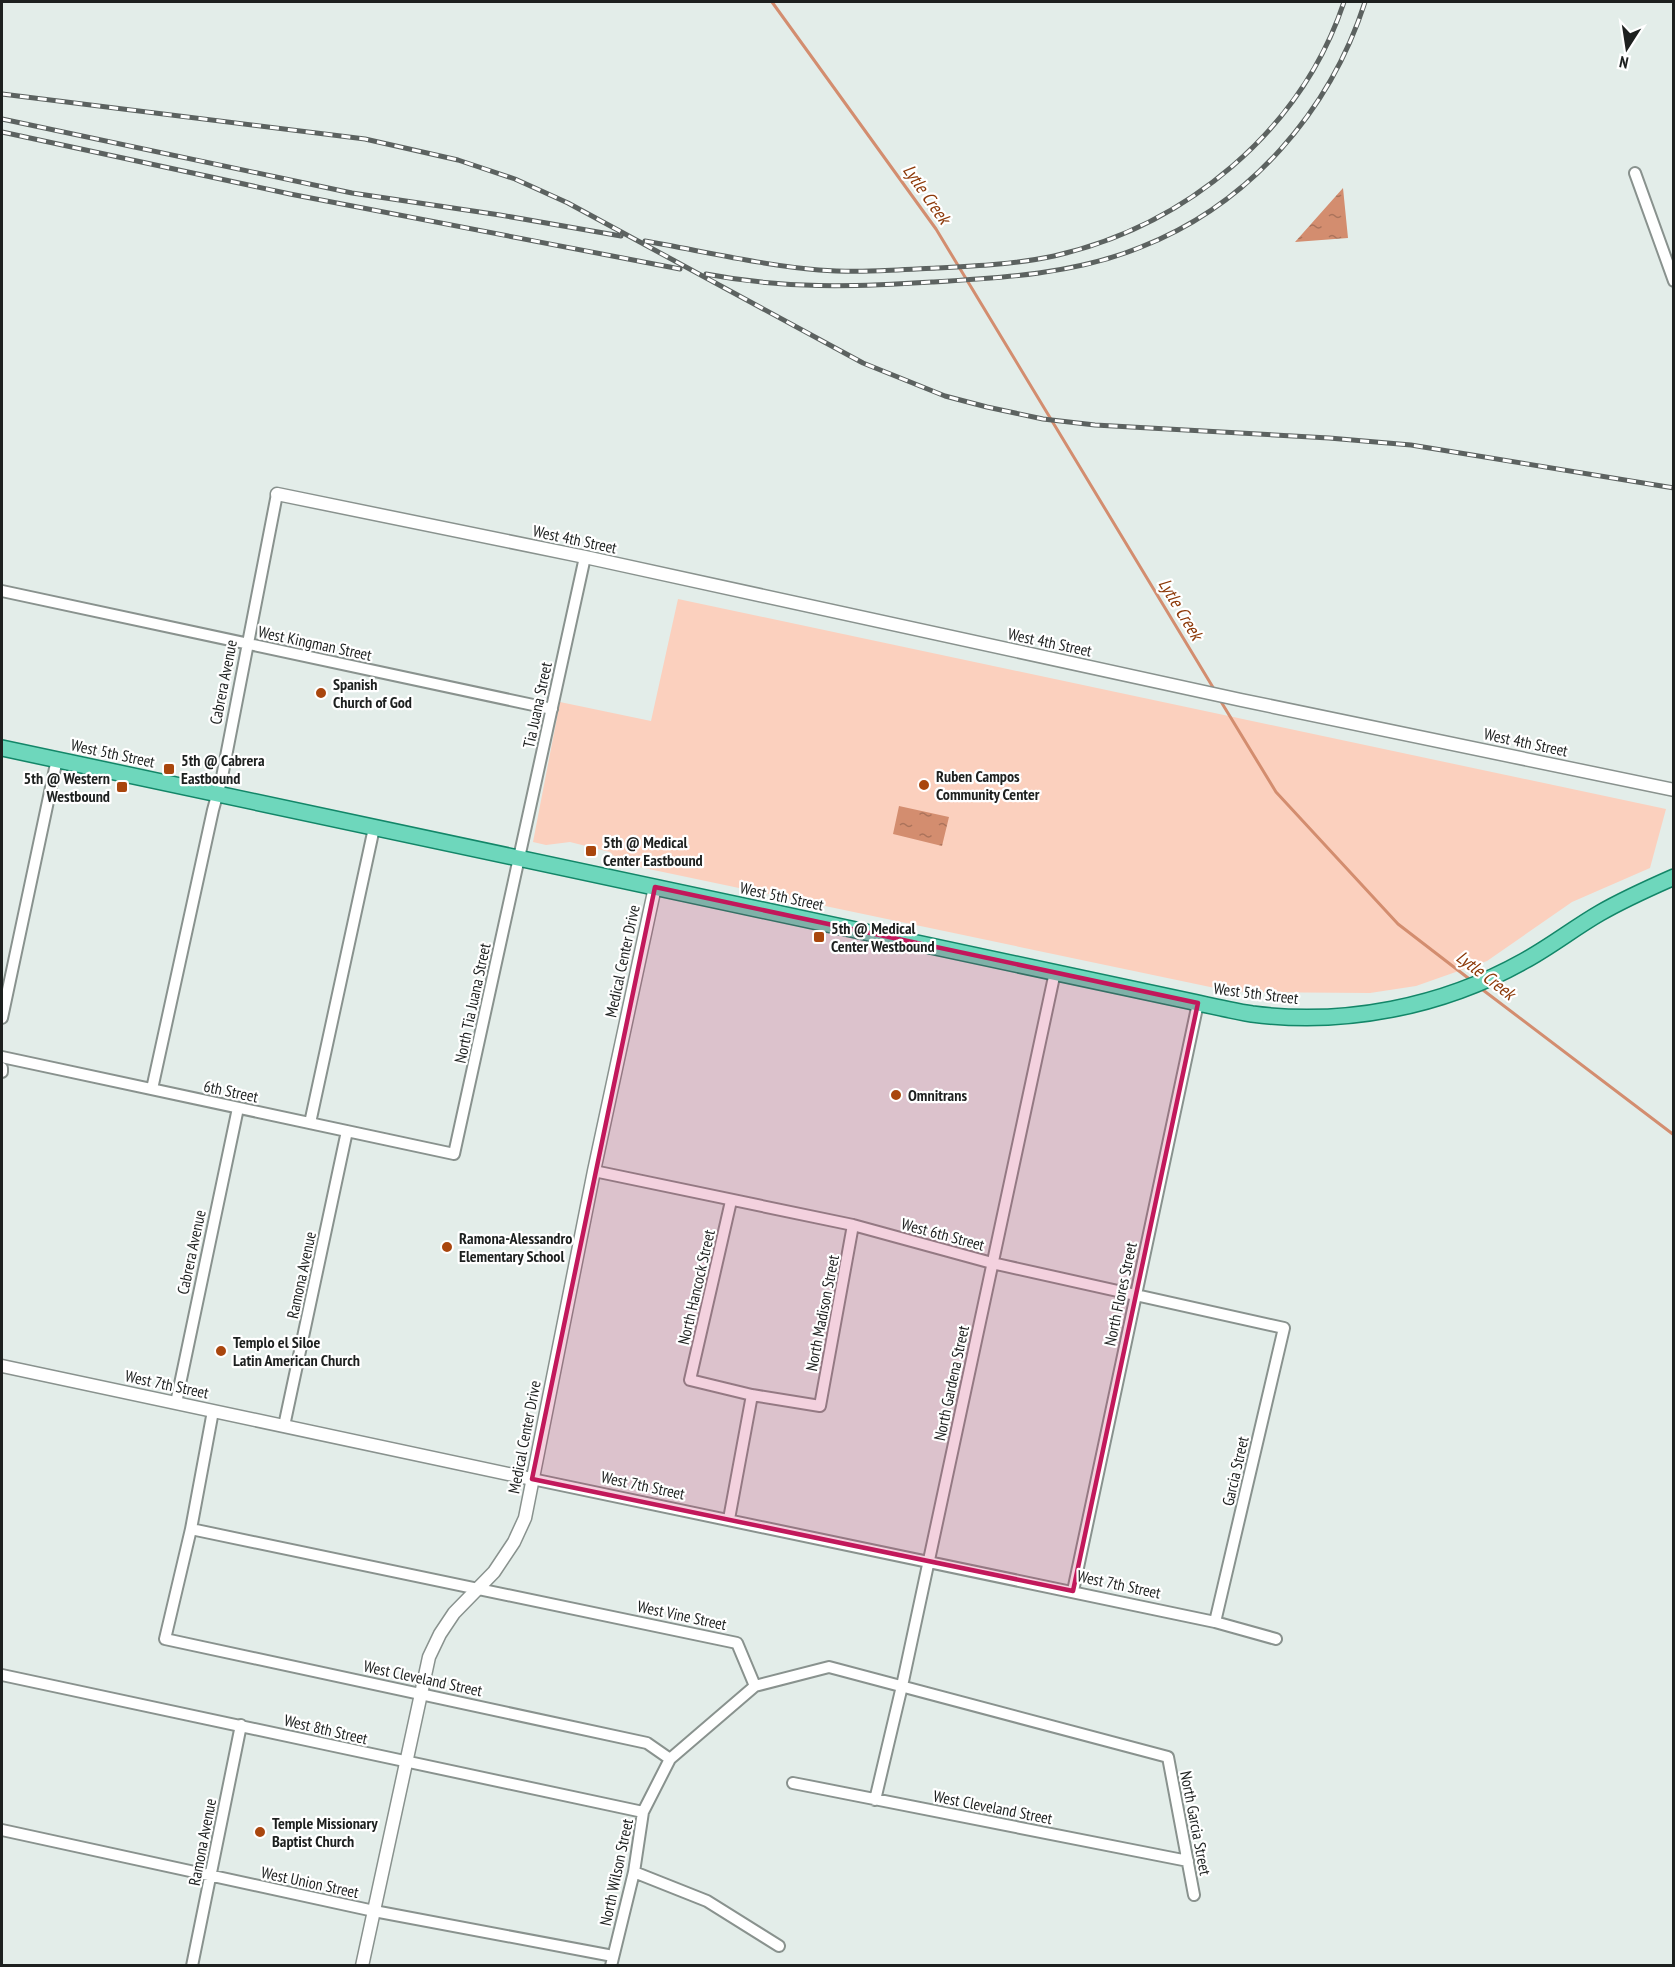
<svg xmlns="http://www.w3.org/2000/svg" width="1675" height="1967" viewBox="0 0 1675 1967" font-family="'PT Sans Narrow',sans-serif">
	<defs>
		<pattern id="water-ripples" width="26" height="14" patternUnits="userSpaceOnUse" patternTransform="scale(1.5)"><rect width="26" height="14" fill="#d38d6f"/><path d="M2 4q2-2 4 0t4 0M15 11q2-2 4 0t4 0" fill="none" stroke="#ab735b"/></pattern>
	</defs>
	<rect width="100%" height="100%" fill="#e3ede9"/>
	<path fill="#fbd0be" d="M 678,599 L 1666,809 L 1650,868 L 1572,902 L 1487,961 L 1416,986 L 1370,993 L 1234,992 L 644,868 L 619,862 L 610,852 L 570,842 L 546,845 L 533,842 L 560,702 L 651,721 Z"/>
	<path fill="url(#water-ripples)" d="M 1343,188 L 1348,238 L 1295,242 Z
		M 899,806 L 949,817 L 942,846 L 893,834 Z"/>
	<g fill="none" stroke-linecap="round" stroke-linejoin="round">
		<path stroke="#d38d6f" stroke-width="3" d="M 772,2 L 936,229 L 1214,689
			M 1220,700 L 1276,792 L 1398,924 L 1472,981
			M 1479,987 L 1674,1135"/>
		<g stroke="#89928e" stroke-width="14">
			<path id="minor" d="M 1635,173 L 1674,281
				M 2,591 L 552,709
				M 2,1018 L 57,759
				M 2,1057 L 454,1154 L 585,557
				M 2,1068 L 2,1072
				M 152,1089 L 213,810 L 222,777 L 277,494
				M 310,1123 L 374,828
				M 594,1171 L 853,1225 L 992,1263 L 1284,1328 L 1215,1622
				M 731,1201 L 690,1380 L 752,1395 L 820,1406 L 853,1225
				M 176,1403 L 238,1108
				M 213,1411 L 191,1529 L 165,1639 L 647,1743 L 670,1759
				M 284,1426 L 347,1131
				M 532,1479 L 1215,1622 L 1276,1639
				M 729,1519 L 752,1395
				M 191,1529 L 737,1643 L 755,1686
				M 1073,1591 L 1198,1003
				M 2,1675 C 216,1720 429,1767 643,1812
				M 793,1783 L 1188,1861
				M 875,1800 L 902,1686 L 1055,972
				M 2,1830 L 374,1911 L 613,1956
				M 634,1872 L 707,1901 L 779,1946
				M 192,1966 L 241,1725
				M 611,1966 L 634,1872 L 643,1812 L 670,1759 L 755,1686 L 829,1667 L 1168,1757 L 1194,1895"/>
		</g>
		<g stroke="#89928e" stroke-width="15">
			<path id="tertiary" d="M 277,494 L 585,557 L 1241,700 L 1674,790
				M 2,1366 L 532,1479
				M 362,1966 L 429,1657 L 440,1634 L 454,1613 L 494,1572 L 514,1542 L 525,1518 L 594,1171 L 655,887"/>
		</g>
		<g stroke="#138668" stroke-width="18">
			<path id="primary" d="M 2,748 L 1198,1003 C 1216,1007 1234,1011 1252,1014 C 1344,1026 1442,1007 1524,961 C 1550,947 1574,928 1600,913 C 1624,899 1649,888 1674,877"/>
		</g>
		<use href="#minor" stroke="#fff" stroke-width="10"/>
		<use href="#tertiary" stroke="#fff" stroke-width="12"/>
		<use href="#primary" stroke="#6ed7bc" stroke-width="15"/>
		<g stroke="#5c6260" stroke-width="5">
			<path id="rail" d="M 2,94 L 365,139 L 458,160 L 515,179 L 568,203 L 863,363 L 945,396 L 987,407 L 1043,419 L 1095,425 L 1329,438 L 1411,445 L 1674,488
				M 2,119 L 352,193 L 500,215 L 621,236
				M 2,132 L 290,194 L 680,269
				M 645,241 C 702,251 761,265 819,270 C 858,273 898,270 937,268 C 976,266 1016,264 1054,256 C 1186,226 1301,131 1344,2
				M 706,274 C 783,289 854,287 932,282 C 1002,278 1075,274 1141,247 C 1249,205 1330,111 1365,2"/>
		</g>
		<use href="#rail" stroke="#fff" stroke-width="3" stroke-dasharray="9" stroke-linecap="butt"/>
	</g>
	<path fill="#c2185b" fill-opacity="0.2" stroke="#c2185b" stroke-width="4.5" stroke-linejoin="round" d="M 655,887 L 1198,1003 L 1073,1591 L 532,1479 Z"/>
	<g fill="#a9460d" stroke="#fff" stroke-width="2">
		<circle cx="321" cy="693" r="6"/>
		<rect x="163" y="763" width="12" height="12" rx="3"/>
		<circle cx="924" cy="785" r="6"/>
		<rect x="116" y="781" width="12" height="12" rx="3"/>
		<rect x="585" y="845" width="12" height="12" rx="3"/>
		<rect x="813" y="931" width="12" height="12" rx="3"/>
		<circle cx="896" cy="1095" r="6"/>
		<circle cx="447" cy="1247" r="6"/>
		<circle cx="221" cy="1351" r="6"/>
		<circle cx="260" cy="1832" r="6"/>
	</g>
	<g text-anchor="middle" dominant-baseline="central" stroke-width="4.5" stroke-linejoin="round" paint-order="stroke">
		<g font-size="16" fill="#1d201f" stroke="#fff">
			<text transform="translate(575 539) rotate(12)">West 4th Street</text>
			<text transform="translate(1050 642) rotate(12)">West 4th Street</text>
			<text transform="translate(315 643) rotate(12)">West Kingman Street</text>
			<text transform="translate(223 682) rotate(-79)">Cabrera Avenue</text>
			<text transform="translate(537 705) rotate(-78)">Tia Juana Street</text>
			<text transform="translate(1526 742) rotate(12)">West 4th Street</text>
			<text transform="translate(113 753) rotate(12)">West 5th Street</text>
			<text transform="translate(782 896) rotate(12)">West 5th Street</text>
			<text transform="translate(622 961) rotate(-78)">Medical Center Drive</text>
			<text transform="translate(1256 993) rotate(7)">West 5th Street</text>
			<text transform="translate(472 1003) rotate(-78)">North Tia Juana Street</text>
			<text transform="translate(231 1091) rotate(12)">6th Street</text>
			<text transform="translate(943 1234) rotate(15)">West 6th Street</text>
			<text transform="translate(191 1252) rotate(-78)">Cabrera Avenue</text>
			<text transform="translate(301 1275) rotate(-78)">Ramona Avenue</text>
			<text transform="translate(696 1287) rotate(-77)">North Hancock Street</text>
			<text transform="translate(1120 1294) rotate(-78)">North Flores Street</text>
			<text transform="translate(822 1313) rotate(-79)">North Madison Street</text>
			<text transform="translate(951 1383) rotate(-78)">North Gardena Street</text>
			<text transform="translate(167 1384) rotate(12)">West 7th Street</text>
			<text transform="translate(524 1437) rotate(-79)">Medical Center Drive</text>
			<text transform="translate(1235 1471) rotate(-77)">Garcia Street</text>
			<text transform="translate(643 1485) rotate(12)">West 7th Street</text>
			<text transform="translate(1119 1584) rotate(12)">West 7th Street</text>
			<text transform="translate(682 1615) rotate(12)">West Vine Street</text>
			<text transform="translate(423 1678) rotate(12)">West Cleveland Street</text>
			<text transform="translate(326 1729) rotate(13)">West 8th Street</text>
			<text transform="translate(993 1807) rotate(11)">West Cleveland Street</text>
			<text transform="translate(1196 1823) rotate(79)">North Garcia Street</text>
			<text transform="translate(202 1842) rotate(-79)">Ramona Avenue</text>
			<text transform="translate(616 1872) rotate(-78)">North Wilson Street</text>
			<text transform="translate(310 1882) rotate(12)">West Union Street</text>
		</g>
		<g font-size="16" font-weight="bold" fill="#1d201f" stroke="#fff" text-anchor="start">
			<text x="333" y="684">Spanish<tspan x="333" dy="18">Church of God</tspan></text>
			<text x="181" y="760">5th @ Cabrera<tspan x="181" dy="18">Eastbound</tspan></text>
			<text x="936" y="776">Ruben Campos<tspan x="936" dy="18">Community Center</tspan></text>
			<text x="110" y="778" text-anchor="end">5th @ Western<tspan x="110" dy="18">Westbound</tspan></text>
			<text x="603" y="842">5th @ Medical<tspan x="603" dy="18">Center Eastbound</tspan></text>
			<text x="831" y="928">5th @ Medical<tspan x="831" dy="18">Center Westbound</tspan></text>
			<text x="908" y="1095">Omnitrans</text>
			<text x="459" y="1238">Ramona-Alessandro<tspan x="459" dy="18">Elementary School</tspan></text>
			<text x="233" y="1342">Templo el Siloe<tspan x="233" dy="18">Latin American Church</tspan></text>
			<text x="272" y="1823">Temple Missionary<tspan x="272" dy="18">Baptist Church</tspan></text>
		</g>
		<g font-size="18" font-style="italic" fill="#8c3908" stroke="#fff">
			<text transform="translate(927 194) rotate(55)">Lytle Creek</text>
			<text transform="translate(1181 609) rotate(59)">Lytle Creek</text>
			<text transform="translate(1486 975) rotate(37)">Lytle Creek</text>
		</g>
	</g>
	<rect width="1675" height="1967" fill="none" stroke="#1d201f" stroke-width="6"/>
	<g transform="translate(1627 48) rotate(192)" stroke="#ffffff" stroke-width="4.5" paint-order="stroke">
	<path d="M0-4.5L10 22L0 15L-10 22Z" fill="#1d201f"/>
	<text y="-9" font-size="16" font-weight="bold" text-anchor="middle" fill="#1d201f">N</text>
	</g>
</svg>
